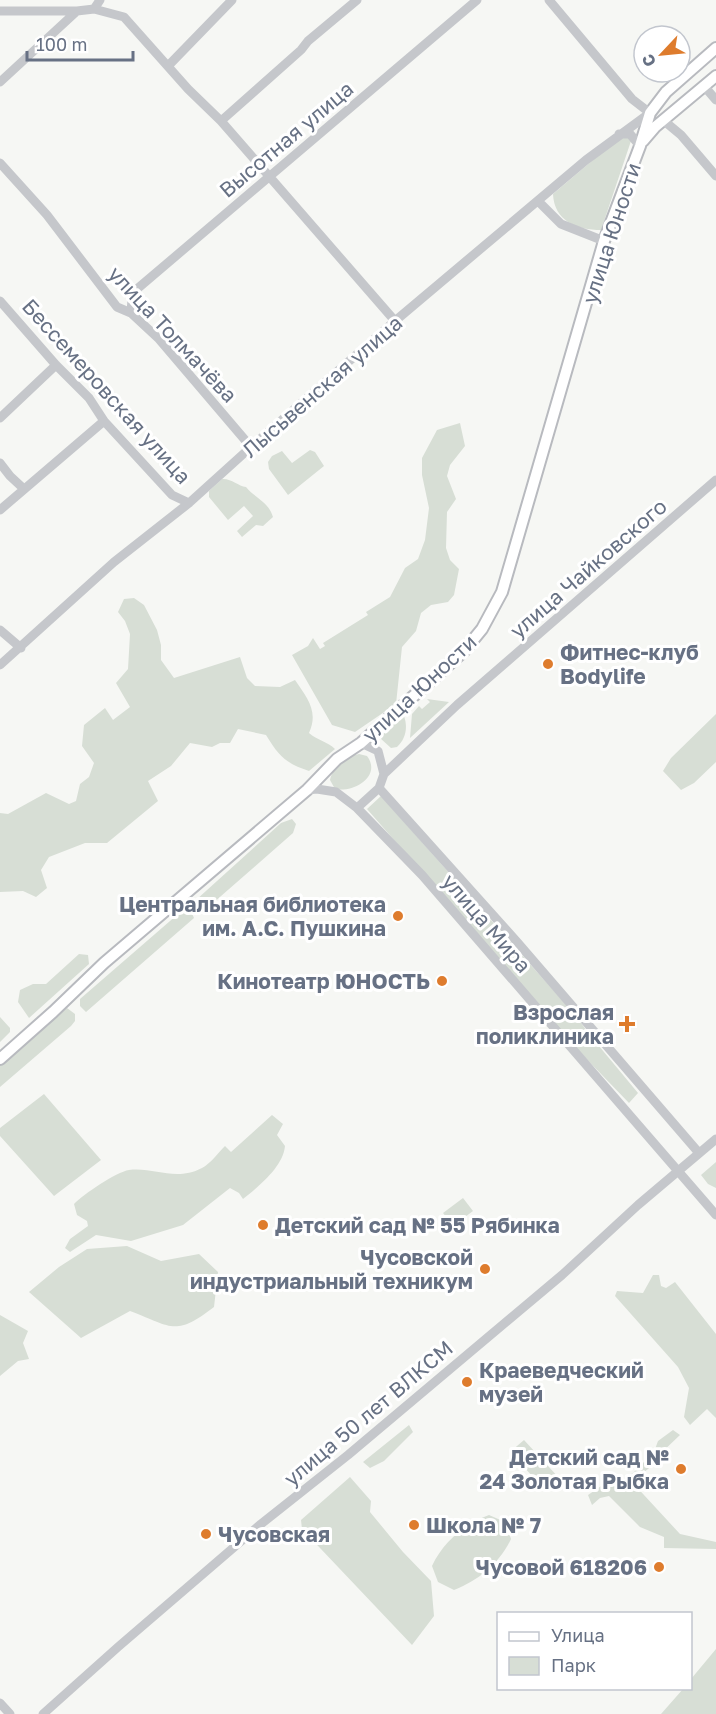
<svg xmlns="http://www.w3.org/2000/svg" width="716" height="1714" viewBox="0 0 716 1714" font-family="'Golos Text',sans-serif">
	<rect width="100%" height="100%" fill="#f6f7f4"/>
	<path fill="#d7ded5" d="M 626,136 L 631,141 L 601,230 C 577,230 554,221 553,194 L 620,137 Z
		M 460,423 L 465,446 L 450,465 L 447,476 L 456,499 L 447,512 L 446,548 L 450,560 L 459,569 L 454,595 L 448,602 L 431,605 L 421,613 L 416,631 L 402,647 L 396,704 L 355,732 L 332,725 L 292,655 L 308,646 L 313,638 L 320,649 L 325,646 L 323,643 L 368,615 L 366,612 L 390,597 L 405,568 L 418,559 L 425,540 L 429,508 L 422,475 L 422,458 L 437,430 Z
		M 310,450 L 315,452 L 324,466 L 288,495 L 269,469 L 268,462 L 272,456 L 282,451 L 292,463 Z
		M 222,479 C 231,478 238,486 246,487 C 256,499 268,501 273,517 L 263,526 L 256,525 L 242,537 L 237,531 L 253,516 L 244,506 L 228,520 L 209,497 L 209,491 Z
		M 134,598 L 144,605 L 157,630 L 161,645 L 161,660 L 174,678 L 240,657 L 247,678 L 255,686 L 280,687 L 295,680 C 307,698 319,711 309,733 C 317,740 328,742 335,749 L 309,771 C 285,763 279,756 266,735 L 238,729 L 230,743 L 220,743 L 212,747 L 190,743 L 171,766 L 148,781 L 158,801 L 107,843 L 85,843 L 49,857 L 41,870 L 47,888 L 36,897 L 23,891 L 0,892 L 0,813 L 8,814 L 46,793 L 69,804 L 76,801 L 80,784 L 89,777 L 94,763 L 82,746 L 84,725 L 105,708 L 113,720 L 130,707 L 116,683 L 128,669 L 130,634 L 125,621 L 118,612 L 124,599 Z
		M 427,699 L 449,702 L 410,738 L 412,714 L 419,706 L 422,709 L 430,702 Z
		M 716,714 L 716,762 L 694,783 L 681,790 L 663,771 L 671,758 Z
		M 399,716 L 404,716 C 408,727 406,739 397,747 L 391,748 L 380,738 C 378,726 390,722 399,716 Z
		M 359,754 L 367,756 C 382,776 354,793 335,789 L 330,780 C 333,766 345,757 359,754 Z
		M 381,796 L 576,1016 L 589,1034 L 638,1093 L 629,1103 L 574,1046 L 367,809 Z
		M 292,819 L 296,824 L 293,833 L 205,910 L 199,910 L 196,900 L 281,823 Z
		M 185,908 L 191,911 L 194,918 L 86,1012 L 80,1006 L 80,999 Z
		M 79,954 L 88,955 L 89,964 L 29,1018 L 18,1002 L 20,990 L 33,984 L 46,984 Z
		M 67,1008 L 75,1014 L 75,1021 L 71,1026 L 0,1087 L 0,1066 Z
		M 0,1017 L 10,1028 L 10,1032 L 0,1042 Z
		M 44,1094 L 101,1160 L 54,1196 L 0,1136 L 0,1128 Z
		M 272,1115 L 283,1124 L 277,1135 L 285,1146 C 283,1167 259,1186 243,1199 L 239,1193 L 230,1188 L 183,1225 L 131,1241 L 96,1235 L 70,1252 L 65,1248 L 70,1239 L 88,1226 L 87,1221 L 77,1215 L 74,1204 C 84,1194 116,1172 129,1170 C 155,1167 175,1182 202,1168 C 210,1164 218,1153 225,1146 L 231,1152 Z
		M 716,1162 L 716,1188 L 708,1184 L 701,1175 Z
		M 463,1198 L 473,1211 L 453,1226 L 443,1213 Z
		M 127,1246 L 161,1261 L 199,1254 L 218,1272 L 214,1307 C 175,1337 172,1327 130,1311 L 81,1338 L 29,1292 L 59,1267 L 87,1249 Z
		M 653,1275 L 659,1275 L 661,1286 L 666,1288 L 675,1282 L 716,1334 L 716,1418 L 707,1409 L 690,1425 L 684,1417 L 689,1388 L 678,1367 L 615,1296 L 617,1291 L 643,1293 Z
		M 0,1315 L 28,1331 L 23,1343 L 29,1359 L 18,1361 L 0,1376 Z
		M 409,1425 L 413,1432 L 384,1461 L 370,1468 L 363,1462 Z
		M 673,1430 L 680,1435 L 658,1456 L 654,1452 L 658,1441 Z
		M 524,1440 L 560,1479 L 546,1491 L 510,1452 Z
		M 649,1460 L 654,1464 L 632,1482 L 680,1534 L 716,1542 L 716,1549 L 664,1548 L 664,1537 L 640,1527 L 609,1496 L 600,1498 L 592,1505 L 588,1495 L 607,1482 L 614,1484 L 633,1473 L 644,1462 Z
		M 350,1477 L 371,1501 L 370,1512 L 403,1552 L 431,1581 L 434,1616 L 412,1645 L 302,1529 L 301,1520 Z
		M 489,1515 L 505,1522 L 511,1539 C 500,1563 478,1581 454,1590 L 438,1582 L 432,1566 C 443,1542 465,1524 489,1515 Z
		M 716,1649 L 716,1714 L 661,1714 L 683,1689 L 690,1688 L 691,1679 Z"/>
	<g fill="none" stroke-linecap="round" stroke-linejoin="round">
		<g stroke="#b8babf" stroke-width="14">
			<path id="major" d="M 643,141 L 655,127 L 716,76
				M 0,1059 L 53,1012 L 104,963 L 307,790 L 337,759 L 361,743 L 464,651 L 482,629 L 502,592 L 604,241 L 640,146 L 650,113 L 666,92 L 716,48"/>
		</g>
		<path stroke="#c5c7cb" stroke-width="9" d="M 94,9 L 124,17 L 188,89 L 221,121 L 395,321
			M 0,11 L 77,11 L 94,9 L 100,0
			M 168,66 L 232,0
			M 0,82 L 77,11
			M 704,86 L 716,100
			M 663,120 L 681,135 L 716,176
			M 221,121 L 301,50 L 308,41 L 357,0
			M 619,134 L 630,134 L 640,146
			M 0,163 L 47,215 L 117,307 L 131,313 L 159,339 L 251,447
			M 538,201 L 561,224 L 604,241
			M 0,301 L 56,365 L 89,398 L 104,421 L 172,495 L 189,503
			M 131,313 L 132,299 L 137,289 L 477,0
			M 0,418 L 56,365
			M 0,463 L 10,476 L 24,489
			M 0,510 L 104,421
			M 0,630 L 21,648
			M 0,665 L 114,562 L 189,503 L 251,447 L 395,321 L 586,160 L 650,113 L 632,99 L 549,0
			M 361,743 L 378,751 L 384,774
			M 379,788 L 518,943 L 699,1153
			M 307,790 L 317,789 L 336,792 L 357,808 L 422,875 L 716,1215
			M 357,808 L 379,788 L 384,774 L 457,705 L 716,480
			M 0,1703 L 10,1714
			M 43,1714 L 118,1647 L 261,1524 L 348,1455 L 562,1275 L 638,1205 L 716,1139"/>
		<use href="#major" stroke="#fff" stroke-width="10"/>
	</g>
	<g fill="#de7c2d" stroke="#fff" stroke-width="2">
		<circle cx="548" cy="664" r="6"/>
		<circle cx="398" cy="916" r="6"/>
		<circle cx="442" cy="981" r="6"/>
		<path d="M624 1015h6v6h6v6h-6v6h-6v-6h-6v-6h6z"/>
		<circle cx="263" cy="1225" r="6"/>
		<circle cx="485" cy="1269" r="6"/>
		<circle cx="467" cy="1382" r="6"/>
		<circle cx="681" cy="1469" r="6"/>
		<circle cx="414" cy="1525" r="6"/>
		<circle cx="206" cy="1534" r="6"/>
		<circle cx="659" cy="1567" r="6"/>
	</g>
	<g text-anchor="middle" dominant-baseline="central" stroke-width="6" stroke-linejoin="round" paint-order="stroke">
		<g font-size="21" fill="#677184" stroke="#fff">
			<text transform="translate(286 139) rotate(-40)">Высотная улица</text>
			<text transform="translate(611 233) rotate(-72)">улица Юности</text>
			<text transform="translate(173 334) rotate(47)">улица Толмачёва</text>
			<text transform="translate(322 386) rotate(-41)">Лысьвенская улица</text>
			<text transform="translate(107 391) rotate(48)">Бессемеровская улица</text>
			<text transform="translate(588 568) rotate(-41)">улица Чайковского</text>
			<text transform="translate(419 688) rotate(-43)">улица Юности</text>
			<text transform="translate(487 923) rotate(49)">улица Мира</text>
			<text transform="translate(368 1413) rotate(-40)">улица 50 лет ВЛКСМ</text>
		</g>
		<g font-size="21" font-weight="bold" fill="#677184" stroke="#fff" text-anchor="end">
			<text x="560" y="652" text-anchor="start">Фитнес-клуб<tspan x="560" dy="24">Bodylife</tspan></text>
			<text x="386" y="904">Центральная библиотека<tspan x="386" dy="24">им. А.С. Пушкина</tspan></text>
			<text x="430" y="981">Кинотеатр ЮНОСТЬ</text>
			<text x="614" y="1012">Взрослая<tspan x="614" dy="24">поликлиника</tspan></text>
			<text x="275" y="1225" text-anchor="start">Детский сад № 55 Рябинка</text>
			<text x="473" y="1257">Чусовской<tspan x="473" dy="24">индустриальный техникум</tspan></text>
			<text x="479" y="1370" text-anchor="start">Краеведческий<tspan x="479" dy="24">музей</tspan></text>
			<text x="669" y="1457">Детский сад №<tspan x="669" dy="24">24 Золотая Рыбка</tspan></text>
			<text x="426" y="1525" text-anchor="start">Школа № 7</text>
			<text x="218" y="1534" text-anchor="start">Чусовская</text>
			<text x="647" y="1567">Чусовой 618206</text>
		</g>
	</g>
	<rect x="497" y="1612" width="195" height="78" fill="#ffffff" stroke="#c2c6ce" stroke-width="1.5"/>
	<rect x="509" y="1632" width="30" height="9" fill="#ffffff" stroke="#c2c6ce" stroke-width="1.5"/>
	<text x="551" y="1642" font-size="18" fill="#677184">Улица</text>
	<rect x="509" y="1657" width="30" height="18" fill="#d7ded5" stroke="#c2c6ce" stroke-width="1.5"/>
	<text x="551" y="1672" font-size="18" fill="#677184">Парк</text>
	<g transform="translate(662 54) rotate(244)"><circle r="28" fill="#ffffff" stroke="#c2c6ce" stroke-width="1.5"/>
	<path d="M0-4.5L10 22L0 15L-10 22Z" fill="#de7c2d"/>
	<text y="-9" font-size="16" font-weight="bold" text-anchor="middle" fill="#677184">С</text>
	</g>
	<path d="M27 51v9h106v-9" fill="none" stroke="#677184" stroke-width="3"/>
	<text x="36" y="51" font-size="18" fill="#677184" stroke="#ffffff" stroke-width="4.5" paint-order="stroke">100 m</text>
</svg>
